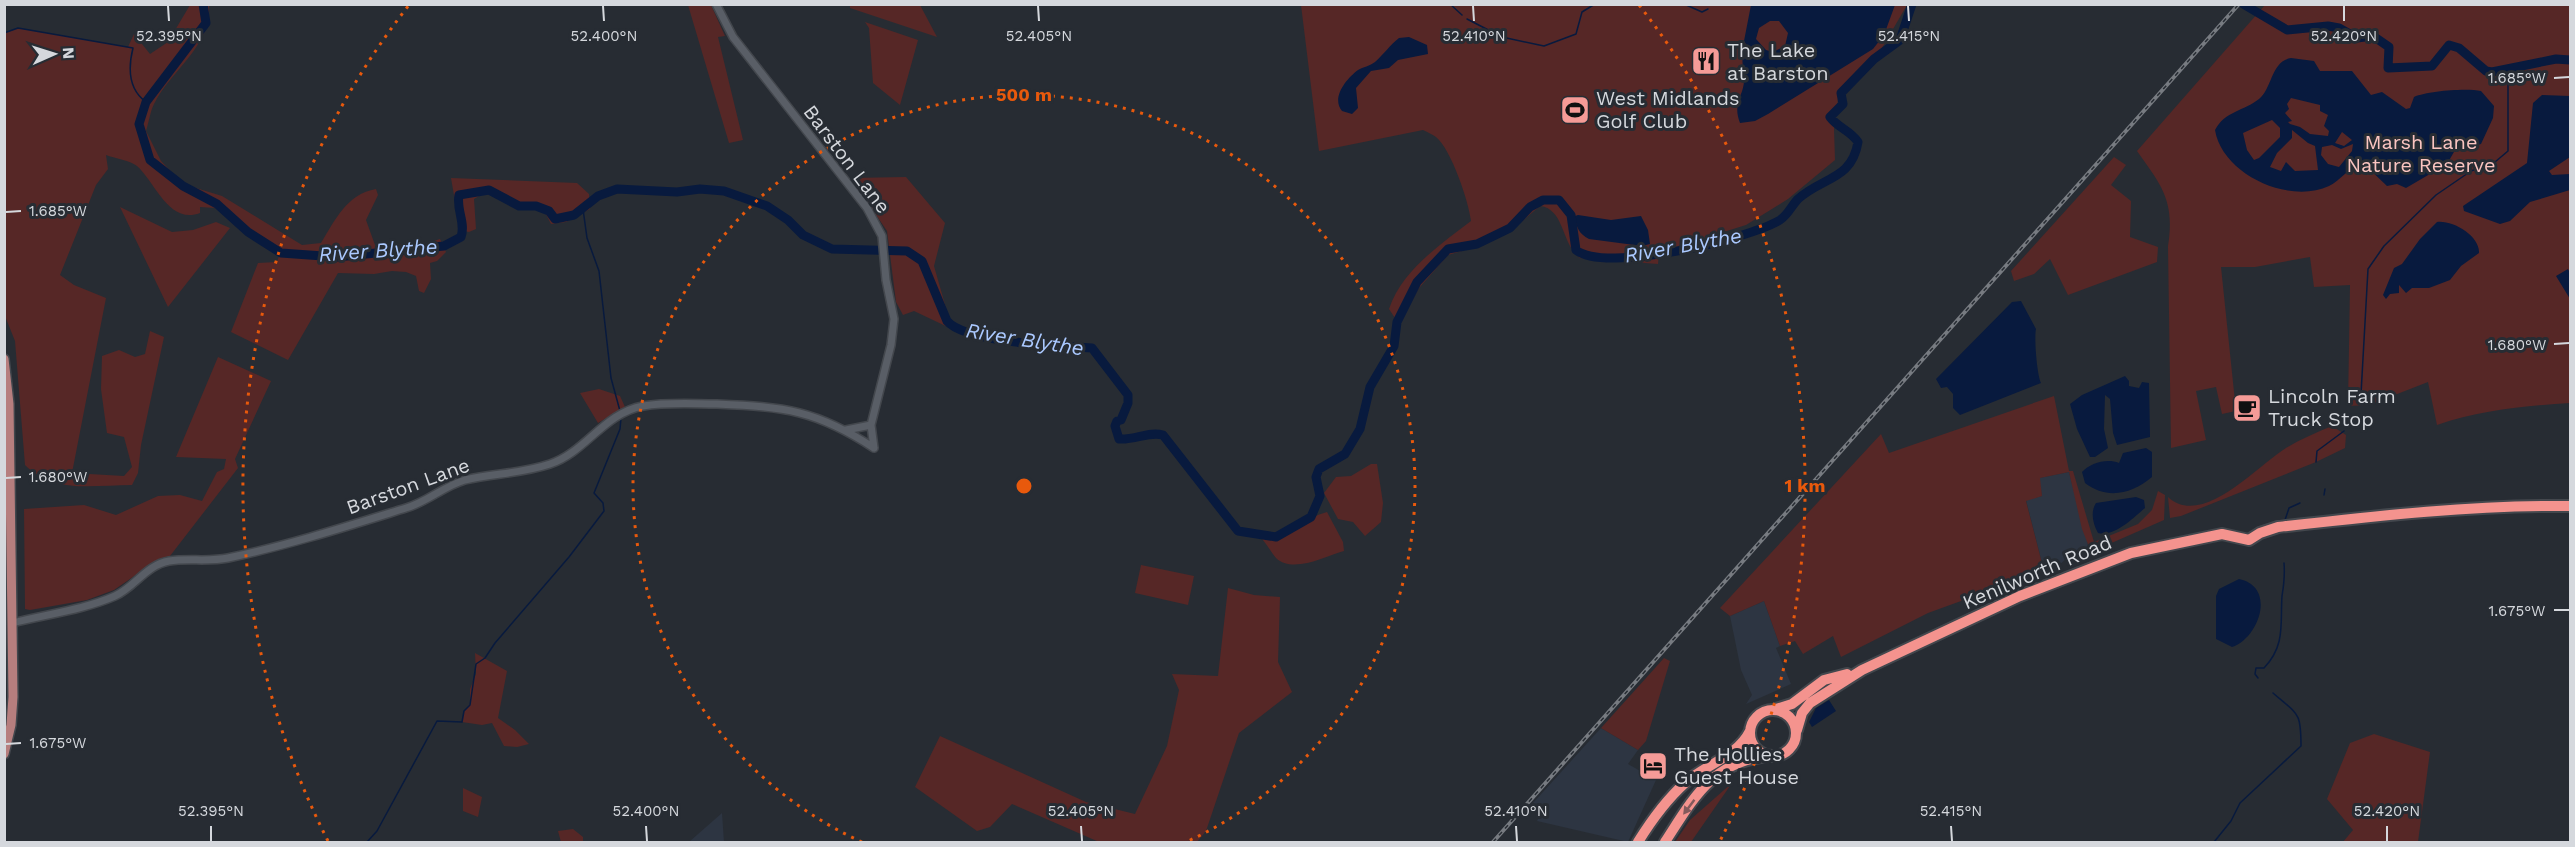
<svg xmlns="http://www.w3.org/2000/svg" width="2575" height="847" viewBox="0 0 2575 847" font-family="'Work Sans',sans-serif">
	<rect width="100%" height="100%" fill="#272c33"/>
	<path fill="#2d3542" d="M 2069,472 L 2090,552 L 2067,558 L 2057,567 L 2044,571 L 2026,500 L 2042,496 L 2039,478 Z
		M 1764,601 L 1780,646 L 1776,648 L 1791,684 L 1746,704 L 1752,695 L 1741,670 L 1730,616 Z
		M 1601,728 L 1638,750 L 1628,764 L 1656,780 L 1628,842 L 1537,821 L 1542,811 L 1533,803 Z
		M 722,813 L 724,842 L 689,842 Z"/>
	<path fill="#562726" d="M 190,5 L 209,5 C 212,46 171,70 154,104 C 150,112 149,122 146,131 L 161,161 L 183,184 L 222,196 L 302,245 L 321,243 C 335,220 347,194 376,189 L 378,195 L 366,220 L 375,245 L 424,244 L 440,239 L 446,252 L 437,261 L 430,263 L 431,279 L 424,293 L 419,291 L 416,276 L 406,272 L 392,271 L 374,274 L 338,273 L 288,360 L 231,332 L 258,263 L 277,262 L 281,250 L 215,208 L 200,207 L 200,213 C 169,225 155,182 137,166 C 131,161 114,158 106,155 L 108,169 L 96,185 L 60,275 L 74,285 L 106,298 L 72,473 L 124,476 L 132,467 L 124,437 L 107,433 L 101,389 L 102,356 L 119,350 L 135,357 L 145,354 L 150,331 L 164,337 L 141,445 L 138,473 L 132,485 C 93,485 54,494 25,465 L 15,341 L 5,316 L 5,33 L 18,28 L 128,47 L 134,34 L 150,54 L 168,42 Z
		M 688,5 L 711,5 L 725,36 L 718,37 L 743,140 L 729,143 Z
		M 850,5 L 920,5 L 937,37 L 850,8 Z
		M 1301,5 L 1907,5 L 1875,60 L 1839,91 L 1834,129 L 1835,160 L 1788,199 L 1746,225 L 1659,252 L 1658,264 L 1580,258 C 1561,244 1565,209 1540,206 L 1520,223 L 1482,245 L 1448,255 L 1419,288 L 1399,324 L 1389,309 C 1402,270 1440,245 1471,221 C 1469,202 1451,149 1436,137 C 1432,134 1427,132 1423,130 L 1319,151 Z
		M 2265,5 L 2570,5 L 2570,403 C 2525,406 2480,410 2437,425 L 2428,382 L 2369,405 L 2348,406 L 2350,285 L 2314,287 L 2310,257 L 2255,267 L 2221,267 L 2236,411 L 2222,414 L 2216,387 L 2196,391 L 2206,440 L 2171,448 L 2168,246 C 2175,201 2162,186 2137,151 Z
		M 865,22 L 918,40 L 900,105 L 873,83 L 869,28 Z
		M 2114,157 L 2126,165 L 2111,185 L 2131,201 L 2130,237 L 2158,247 L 2157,262 L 2068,295 L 2050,259 L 2034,274 L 2014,281 L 2011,271 Z
		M 906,177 L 945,223 L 934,266 L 952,329 L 914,311 L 903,315 L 896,302 L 887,231 L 851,178 Z
		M 451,178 L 577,183 L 589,194 L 590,209 L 566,222 L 551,224 L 541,205 L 529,203 L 519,206 L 489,190 L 474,199 L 476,229 L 469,232 L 460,230 Z
		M 120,207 L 172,232 L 193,230 L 216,222 L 230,228 L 168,307 Z
		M 218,357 L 271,381 L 235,459 L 238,468 L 170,556 L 159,559 L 114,590 L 87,600 L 30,610 L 25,609 L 24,509 L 84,505 L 116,515 L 158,496 L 180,495 L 202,501 L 217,472 L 224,469 L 226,459 L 176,457 Z
		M 599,389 L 620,396 L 625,407 L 598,423 L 580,393 Z
		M 2054,396 L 2069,471 L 2073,471 L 2094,542 L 2138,524 L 2152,510 L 2158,491 L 2165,495 L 2164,520 L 2091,552 L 2082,529 L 2069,472 L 2040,478 L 2042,496 L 2026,501 L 2044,571 L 1928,613 L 1841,657 L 1833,636 L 1803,654 L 1795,641 L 1780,646 L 1764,601 L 1730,616 L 1720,608 L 1881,434 L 1889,453 Z
		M 2332,426 L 2346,435 L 2345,448 L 2316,462 L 2181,516 L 2170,518 L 2168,497 C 2202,529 2258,465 2286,448 C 2301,439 2317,432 2332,426 Z
		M 1371,464 L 1377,464 L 1383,503 L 1381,522 L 1365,536 L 1353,522 L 1338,519 L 1324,493 L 1336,477 L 1351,476 Z
		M 1327,512 L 1343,542 L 1344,551 C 1326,556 1293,574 1276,558 C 1270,551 1266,542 1259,536 C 1286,537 1302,519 1327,512 Z
		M 1141,565 L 1194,576 L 1188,605 L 1135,593 Z
		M 1228,588 L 1254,595 L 1280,597 L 1278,662 L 1292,692 L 1239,733 L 1206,831 L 1197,842 L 1099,842 L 1012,804 L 990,827 L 977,831 L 915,787 L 940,736 L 1086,802 L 1135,814 L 1167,746 L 1179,690 L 1172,674 L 1218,676 Z
		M 475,653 L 507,671 L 498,718 L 515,730 L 529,744 L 517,747 L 504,746 L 492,723 L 482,725 L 462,722 L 464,711 L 470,704 L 470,689 L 476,674 Z
		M 1664,658 L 1670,661 L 1646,741 L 1638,750 L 1601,728 Z
		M 2374,734 L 2430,752 L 2418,842 L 2343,842 L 2353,830 L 2327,799 L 2350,743 Z
		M 1732,783 L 1691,842 L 1675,842 L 1690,820 Z
		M 463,788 L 482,797 L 478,817 L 463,811 Z
		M 573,829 L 583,837 L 583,842 L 561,842 L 558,831 Z"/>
	<path fill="#081a3e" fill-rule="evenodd" d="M 1751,5 L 1751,4 L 1895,5 L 1884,35 L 1873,49 L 1768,114 L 1755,121 L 1740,123 C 1732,102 1744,96 1744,80 C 1744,68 1739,58 1747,46 L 1744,41 ZM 1770,21 L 1779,21 L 1788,33 L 1785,46 L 1773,52 L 1766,50 L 1756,39 L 1759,28 Z
		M 1409,37 L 1427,45 L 1428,54 L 1398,60 L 1389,68 L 1371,71 L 1356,88 L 1358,108 L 1352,114 L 1342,111 C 1331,98 1346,79 1358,70 C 1363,67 1370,66 1375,62 C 1384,54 1390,45 1399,38 Z
		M 2291,58 L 2314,61 L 2320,71 L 2352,71 L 2371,95 L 2382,92 L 2406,109 L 2410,108 L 2414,97 C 2428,91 2466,88 2481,91 L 2494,106 L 2493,118 L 2481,144 L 2470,147 L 2458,145 L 2447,164 L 2406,188 L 2397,184 L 2387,186 L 2363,163 C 2350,166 2340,181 2329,186 C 2289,205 2222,174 2215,130 C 2225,111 2244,111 2259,99 C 2272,89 2271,61 2291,58 ZM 2291,98 L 2320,105 L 2320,111 L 2328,115 L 2324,126 L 2329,131 L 2328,136 L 2310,134 L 2300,127 L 2290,124 L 2288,122 L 2292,121 L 2285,113 L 2289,109 L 2287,104 ZM 2272,120 L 2280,128 L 2280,137 L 2259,158 L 2254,160 L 2247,150 L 2243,133 ZM 2292,130 L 2308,143 L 2315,146 L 2318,170 L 2295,171 L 2286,162 L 2281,171 L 2270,167 L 2277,153 L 2292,138 ZM 2342,132 L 2352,140 L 2344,146 L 2335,143 ZM 2353,144 L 2352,151 L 2339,167 L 2328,164 L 2321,155 L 2322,147 L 2332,145 L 2341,149 Z
		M 2542,95 L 2570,96 L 2570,157 L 2549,171 L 2552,175 L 2570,174 L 2570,190 L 2530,202 L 2510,221 L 2500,224 L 2464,211 L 2463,206 L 2527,163 L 2533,103 Z
		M 1578,215 L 1611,220 L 1641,216 L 1648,230 L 1650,244 L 1642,246 L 1589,239 C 1579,234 1576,227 1575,216 Z
		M 2437,222 C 2453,220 2480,236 2479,253 L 2461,266 L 2450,280 L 2429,288 L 2412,288 L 2406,293 L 2399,285 L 2399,293 L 2390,294 L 2386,299 L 2383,295 L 2394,268 L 2402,264 L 2420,239 Z
		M 2568,269 L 2570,273 L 2570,299 L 2556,276 Z
		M 2021,301 L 2036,329 C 2034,338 2037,375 2041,383 L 1960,415 L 1953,408 L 1953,394 L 1947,387 L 1941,388 L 1936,379 L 2012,302 Z
		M 2125,376 L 2129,381 L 2129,386 L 2139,388 L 2142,382 L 2149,383 L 2150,437 L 2117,445 L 2113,433 L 2110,399 L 2105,395 L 2104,429 L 2108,448 L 2095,457 L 2090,457 L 2077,429 L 2070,404 L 2082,395 Z
		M 2146,448 L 2152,452 L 2152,477 C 2132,494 2107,500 2085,483 L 2082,472 C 2090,463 2107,458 2119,463 L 2123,453 Z
		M 2136,497 L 2144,500 L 2145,508 C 2133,518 2115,537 2098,533 C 2093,524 2090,512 2096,503 Z
		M 2239,579 C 2277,587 2259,638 2232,647 L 2216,639 L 2216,596 L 2219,589 Z
		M 1829,700 L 1836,711 L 1812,727 L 1809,722 L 1816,708 Z"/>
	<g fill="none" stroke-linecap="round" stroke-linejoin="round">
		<path stroke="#081a3e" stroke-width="1.5" d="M 1450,4 L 1462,15
			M 1684,4 L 1702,12 L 1708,9
			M 1467,19 L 1502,37 L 1544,46 L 1576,34 L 1582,12 L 1595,4
			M 4,33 L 18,28 L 133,48 C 128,68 128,89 146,102
			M 583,209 L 587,238 L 599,271 L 611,378 L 620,411
			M 2361,394 L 2368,269 L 2384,246 L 2436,195 L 2471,171 L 2495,162 L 2508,151 L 2508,67
			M 2316,462 L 2317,451 L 2344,431
			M 2324,495 L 2325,489
			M 2285,520 L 2289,508 L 2300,503
			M 2258,678 L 2255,674 L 2256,668 L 2264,668 C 2286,645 2280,623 2282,596 C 2284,584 2285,575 2284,563
			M 367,842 L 377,831 L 437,721 L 462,722 L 464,711 L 470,705 L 476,664 L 485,658 L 495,643 L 569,557 L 604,511 L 603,503 L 594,493 L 620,429 L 621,418
			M 2214,842 L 2231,821 L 2240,803 L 2301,746 C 2301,711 2298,715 2273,693"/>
		<path stroke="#081a3e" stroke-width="9" d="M 203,4 L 206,23 L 146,102 L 139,124 L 150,160 L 183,186 L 217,204 L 248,232 L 281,253 L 337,257 L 444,246 L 461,237 C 466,223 456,210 459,195 L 489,190 L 519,206 L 536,206 L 549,211 L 555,219 L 574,215 L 598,196 L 617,189 L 677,192 L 700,189 L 724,191 L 767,206 L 788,220 L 803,235 L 832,249 L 907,251 L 922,261 L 947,321 C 966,343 1061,346 1092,348 L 1128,395 L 1128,403 L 1121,420 L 1117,421 L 1115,426 L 1119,439 C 1136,440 1149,431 1163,435 L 1238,531 L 1276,537 L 1311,517 L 1320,496 L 1316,477 L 1319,469 L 1345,454 L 1360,429 L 1370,387 L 1394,346 L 1397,322 L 1417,282 L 1448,249 L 1477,244 L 1510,228 L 1530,207 L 1543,200 L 1559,200 L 1571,215 L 1576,250 C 1605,274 1748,239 1780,220 C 1788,215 1792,205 1798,199 C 1822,177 1852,180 1858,142 C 1850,130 1838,128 1830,117 L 1843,104 L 1841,93 L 1874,59 L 1900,40 L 1912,4
			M 2243,4 L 2287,30 L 2328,26 L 2339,28 L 2357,38 L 2373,36 L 2389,47 L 2388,68 L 2432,66 L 2449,45 L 2459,48 L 2486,71 L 2492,72 L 2556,59 L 2570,60"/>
		<g stroke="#43474d" stroke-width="10">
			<path id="minor" d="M 716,4 L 733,37 L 867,208 L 882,236 L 886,280 L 894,319 L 891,345 L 871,425 L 874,448
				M 846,430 L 871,425
				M 12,623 C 47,614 83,610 115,596 C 135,587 146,565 169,561 C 188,558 209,562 228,558 C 289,545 348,526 406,508 C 427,502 444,486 465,480 C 494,473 520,474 550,464 C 586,452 604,413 643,406 C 668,402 693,404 717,404 C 785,407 816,410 874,448"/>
		</g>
		<g stroke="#43474d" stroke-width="12">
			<path id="major" d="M 4,359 L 9,404 L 13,697 L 11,725 L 4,754"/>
		</g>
		<g stroke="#43474d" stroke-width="14">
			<path id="highway" d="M 1776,709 L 1792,704 L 1824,680 L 1847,674
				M1750 733a23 23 0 1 1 46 0a23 23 0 1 1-46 0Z
				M 1797,730 L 1802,713 L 1810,703 L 1862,670 L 2020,596 L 2131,553 L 2222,534 L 2249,540 L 2260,533 L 2278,527 C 2376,516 2472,505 2570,506
				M 1638,842 C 1651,821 1666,800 1685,783 C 1706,764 1737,757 1750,731
				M 1665,842 C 1693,799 1712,761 1769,756"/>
		</g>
		<use href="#minor" stroke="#595e66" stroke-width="7"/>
		<use href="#major" stroke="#b67e7e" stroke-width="9"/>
		<use href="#highway" stroke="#f4938e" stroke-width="10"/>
		<g stroke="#777b81" stroke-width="4">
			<path id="rail" d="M 1493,842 L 2239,4"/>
		</g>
		<use href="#rail" stroke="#272c33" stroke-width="1.5" stroke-dasharray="4.5" stroke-linecap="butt"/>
	</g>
	<defs><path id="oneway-solid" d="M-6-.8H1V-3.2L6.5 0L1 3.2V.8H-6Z" transform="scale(1.5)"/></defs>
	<use fill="#835a5c" href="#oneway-solid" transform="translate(1689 807) rotate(127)"/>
	<path fill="none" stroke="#d5d8dd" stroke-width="2" d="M 168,6 L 169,21M 603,6 L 604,21M 1038,6 L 1039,21M 1473,6 L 1474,21M 1908,6 L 1909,21M 2344,6 L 2344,21M 2554,78 L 2569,77M 6,212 L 21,211M 2554,344 L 2569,343M 6,478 L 21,477M 2554,610 L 2569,610M 6,744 L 21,743M 211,826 L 211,841M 646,826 L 647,841M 1081,826 L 1082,841M 1516,826 L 1517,841M 1951,826 L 1952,841M 2387,826 L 2387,841"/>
	<g fill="none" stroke="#e8590c" stroke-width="3" stroke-dasharray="3 6">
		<path d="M862 842A391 391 0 1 1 1186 842"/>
		<path d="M328 841A781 781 0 0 1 409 5M1639 5A781 781 0 0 1 1720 841"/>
	</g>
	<defs>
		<g id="restaurant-square" transform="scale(1.5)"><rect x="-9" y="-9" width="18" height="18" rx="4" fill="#f59b97" stroke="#272c33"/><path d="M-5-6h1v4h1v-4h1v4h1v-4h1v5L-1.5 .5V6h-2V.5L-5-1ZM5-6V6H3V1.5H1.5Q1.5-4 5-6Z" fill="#111"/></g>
		<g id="stadium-square" transform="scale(1.5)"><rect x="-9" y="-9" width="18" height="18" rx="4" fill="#f59b97" stroke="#272c33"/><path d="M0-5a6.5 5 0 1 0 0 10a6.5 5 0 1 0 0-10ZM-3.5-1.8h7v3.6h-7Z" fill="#111"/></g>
		<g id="cafe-square" transform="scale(1.5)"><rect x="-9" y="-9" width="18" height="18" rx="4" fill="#f59b97" stroke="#272c33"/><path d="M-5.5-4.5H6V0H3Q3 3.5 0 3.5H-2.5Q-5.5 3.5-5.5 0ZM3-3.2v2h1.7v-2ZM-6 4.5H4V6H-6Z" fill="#111"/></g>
		<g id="hotel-square" transform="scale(1.5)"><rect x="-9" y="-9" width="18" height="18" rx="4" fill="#f59b97" stroke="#272c33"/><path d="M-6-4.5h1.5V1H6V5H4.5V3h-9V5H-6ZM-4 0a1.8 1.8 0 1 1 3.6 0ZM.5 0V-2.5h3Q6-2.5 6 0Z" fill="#111"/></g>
	</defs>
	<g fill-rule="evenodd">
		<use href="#restaurant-square" x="1706" y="61"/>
		<use href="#stadium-square" x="1575" y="110"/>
		<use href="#cafe-square" x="2247" y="408"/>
		<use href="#hotel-square" x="1653" y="766"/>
	</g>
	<g text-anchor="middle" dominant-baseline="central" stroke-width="6" stroke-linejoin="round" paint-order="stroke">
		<g font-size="20" fill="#d5d8dd" stroke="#272c33" text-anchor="start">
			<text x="1727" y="50">The Lake<tspan x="1727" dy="23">at Barston</tspan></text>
			<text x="1596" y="98">West Midlands<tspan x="1596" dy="23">Golf Club</tspan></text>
			<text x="2268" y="396">Lincoln Farm<tspan x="2268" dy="23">Truck Stop</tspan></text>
			<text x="1674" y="754">The Hollies<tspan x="1674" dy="23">Guest House</tspan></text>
		</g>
		<g font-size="20" fill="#fbc5c1" stroke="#272c33">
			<text x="2421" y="142">Marsh Lane<tspan x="2421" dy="23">Nature Reserve</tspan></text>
		</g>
		<g font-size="20" fill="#d5d8dd" stroke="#272c33">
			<text transform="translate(847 159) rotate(53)">Barston Lane</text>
			<text transform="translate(408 486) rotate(-20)">Barston Lane</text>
			<text transform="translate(2037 572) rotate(-23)">Kenilworth Road</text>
		</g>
		<g font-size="21" font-style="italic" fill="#abc9ff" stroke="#272c33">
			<text transform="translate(1683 245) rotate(-10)">River Blythe</text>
			<text transform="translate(378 250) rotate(-4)">River Blythe</text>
			<text transform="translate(1025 339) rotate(9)">River Blythe</text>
		</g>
	</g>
	<g font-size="15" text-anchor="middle" fill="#d5d8dd" stroke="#272c33" stroke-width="6" stroke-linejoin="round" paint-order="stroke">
		<text x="169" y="41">52.395°N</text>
		<text x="604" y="41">52.400°N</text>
		<text x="1039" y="41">52.405°N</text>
		<text x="1474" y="41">52.410°N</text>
		<text x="1909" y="41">52.415°N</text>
		<text x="2344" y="41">52.420°N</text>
		<text x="2517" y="83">1.685°W</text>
		<text x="58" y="216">1.685°W</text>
		<text x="2517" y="350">1.680°W</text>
		<text x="58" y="482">1.680°W</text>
		<text x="2517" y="616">1.675°W</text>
		<text x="58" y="748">1.675°W</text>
		<text x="211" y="816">52.395°N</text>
		<text x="646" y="816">52.400°N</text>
		<text x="1081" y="816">52.405°N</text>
		<text x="1516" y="816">52.410°N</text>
		<text x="1951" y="816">52.415°N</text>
		<text x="2387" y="816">52.420°N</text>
	</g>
	<circle cx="1024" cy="486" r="9" fill="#e8590c" stroke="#272c33" stroke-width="3"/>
	<g font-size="18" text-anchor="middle" font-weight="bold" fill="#e8590c" stroke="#272c33" stroke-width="6" stroke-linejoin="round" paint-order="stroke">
		<text x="1024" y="101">500 m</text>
		<text x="1805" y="492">1 km</text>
	</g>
	<rect width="2575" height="847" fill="none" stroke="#d5d8dd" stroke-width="12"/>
	<g transform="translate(54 54) rotate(87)" stroke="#272c33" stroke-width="4.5" paint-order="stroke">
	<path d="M0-4.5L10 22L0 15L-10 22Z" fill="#d5d8dd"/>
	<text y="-9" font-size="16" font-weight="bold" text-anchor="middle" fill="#d5d8dd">N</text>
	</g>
</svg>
